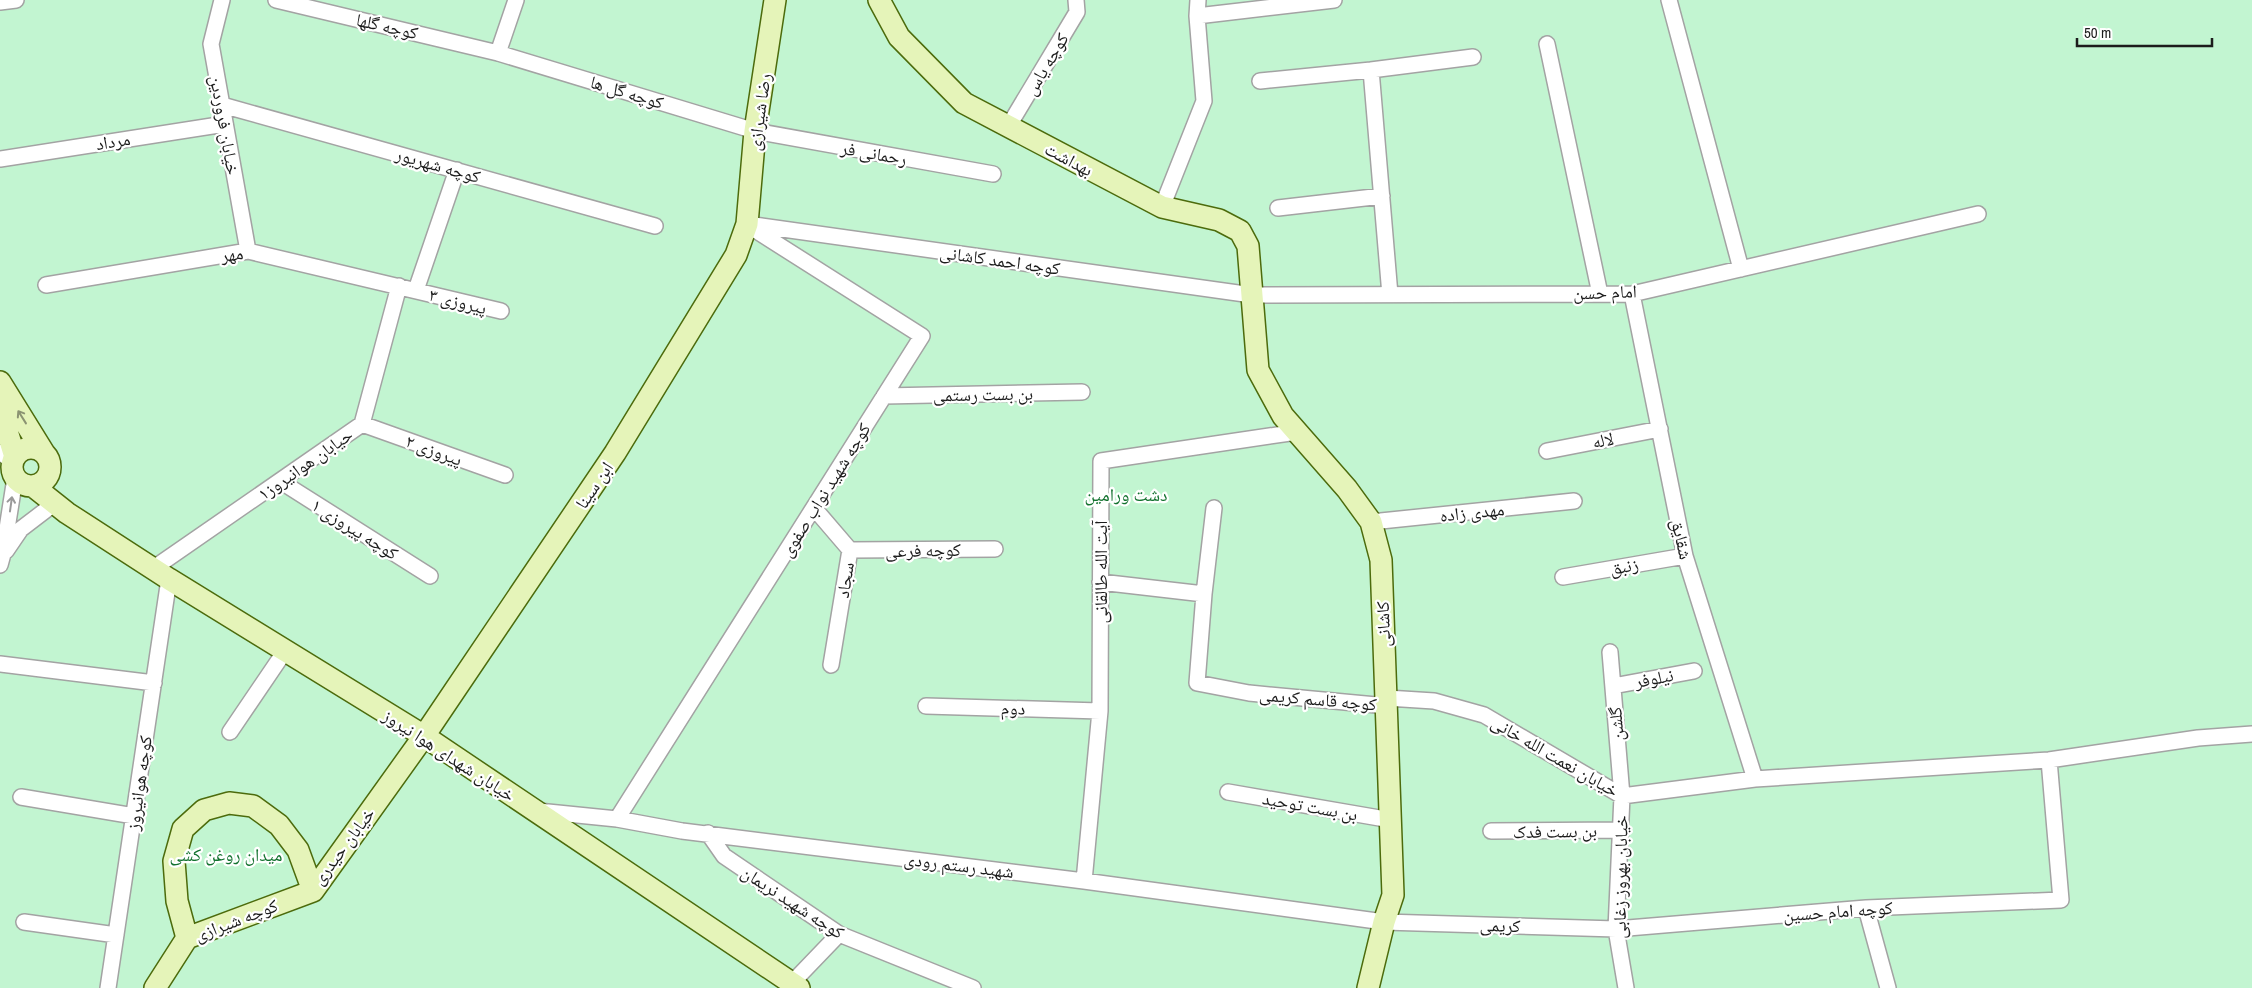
<svg xmlns="http://www.w3.org/2000/svg" width="2252" height="988" viewBox="0 0 2252 988" font-family="'Archivo Narrow','Noto Naskh Arabic',sans-serif">
	<rect width="100%" height="100%" fill="#edece3"/>
	<path fill="#c2f5d1" d="M 0,0 L 2252,0 L 2252,988 L 0,988 Z"/>
	<g fill="none" stroke-linecap="round" stroke-linejoin="round">
		<g stroke="#a3a3a3" stroke-width="18">
			<path id="street" d="M 222,0 L 211,44 L 248,251
				M 276,0 L 498,53 L 755,131 L 993,174
				M 1669,0 L 1741,269
				M 0,2 L 16,0
				M 1197,16 L 1334,0
				M 1547,44 L 1600,294
				M 498,53 L 516,0
				M 1371,70 L 1473,57
				M 1260,81 L 1371,70 L 1390,295
				M 222,105 L 655,226
				M 1008,127 L 1077,12 L 1076,0
				M 0,159 L 225,124
				M 1162,207 L 1204,101 L 1197,16 L 1198,0
				M 1278,208 L 1382,196
				M 747,224 L 1252,295 L 1632,294 L 1978,214
				M 46,285 L 248,251 L 501,311
				M 416,290 L 457,170
				M 1632,294 L 1685,556 L 1755,779
				M 884,396 L 1082,392
				M 362,424 L 505,475
				M 1547,451 L 1660,429
				M 0,452 L 13,462
				M 280,481 L 430,576
				M 814,508 L 850,550 L 831,665
				M 1214,508 L 1204,594 L 1197,683 L 1249,693 L 1387,706
				M 1371,522 L 1574,501
				M 850,550 L 995,549
				M 6,551 L 21,529 L 55,503
				M 0,565 L 3,554 L 15,478
				M 154,568 L 362,424 L 399,286
				M 1563,577 L 1685,556
				M 1100,582 L 1204,594
				M 1610,652 L 1622,796 L 1616,929 L 1626,988
				M 0,664 L 154,683
				M 1613,686 L 1694,671
				M 1387,698 L 1434,701 L 1484,715 L 1622,796 L 1755,779 L 2049,760 L 2198,738 L 2252,734
				M 926,706 L 1100,711
				M 230,732 L 285,651
				M 1228,792 L 1391,820
				M 21,797 L 134,816
				M 538,811 L 617,819 L 682,831 L 1084,881 L 1384,922 L 1616,929 L 1866,908 L 2061,900 L 2049,760
				M 617,819 L 922,336 L 752,228
				M 1491,831 L 1620,830
				M 708,833 L 724,856 L 839,934 L 973,988
				M 1084,881 L 1100,711 L 1101,461 L 1297,432
				M 1866,908 L 1888,988
				M 24,922 L 116,935
				M 791,984 L 839,934
				M 108,988 L 169,579"/>
		</g>
		<g stroke="#4c6b0c" stroke-width="24">
			<path id="secondary" d="M 879,0 L 899,37 L 964,103 L 1162,207 L 1219,220 L 1240,231 L 1248,246 L 1258,370 L 1283,416 L 1347,489 L 1371,522 L 1381,560 L 1393,895 L 1384,922 L 1368,988
				M 0,382 L 44,453
				M 0,408 L 15,457
				M12 467a19 19 0 1 1 38 0a19 19 0 1 1-38 0Z
				M 33,486 L 67,513 L 169,579 L 424,736 L 799,988
				M 187,938 L 177,901 L 174,861 L 183,829 L 204,810 L 229,803 L 253,806 L 279,825 L 298,850 L 313,891 L 424,736 L 615,453 L 736,255 L 747,224 L 755,131 L 775,0
				M 155,988 L 187,938 L 313,891"/>
		</g>
		<use href="#street" stroke="#fff" stroke-width="15"/>
		<use href="#secondary" stroke="#e5f4b9" stroke-width="21"/>
	</g>
	<defs><path id="oneway-shaft" d="M-6 0H5M1.5-3L5.5 0L1.5 3" fill="none" stroke-width="1.6" stroke-linecap="round" stroke-linejoin="round" transform="scale(1.25)"/></defs>
	<use stroke="#8b9372" href="#oneway-shaft" transform="translate(22 417) rotate(-122)"/>
	<use stroke="#999" href="#oneway-shaft" transform="translate(11 504) rotate(-82)"/>
	<g text-anchor="middle" dominant-baseline="central" stroke-width="4.5" stroke-linejoin="round" paint-order="stroke">
		<g font-size="18" fill="#1c1c1c" stroke="#fff">
			<text transform="translate(387 26) rotate(13)">کوچه گلها</text>
			<text transform="translate(1046 64) rotate(-59)">کوچه یاس</text>
			<text transform="translate(627 92) rotate(17)">کوچه گل ها</text>
			<text transform="translate(759 112) rotate(-82)">رضا شیرازی</text>
			<text transform="translate(225 125) rotate(80)">خیابان فروردین</text>
			<text transform="translate(113 141) rotate(-9)">مرداد</text>
			<text transform="translate(874 153) rotate(10)">رحمانی فر</text>
			<text transform="translate(1069 159) rotate(28)">بهداشت</text>
			<text transform="translate(438 165) rotate(16)">کوچه شهریور</text>
			<text transform="translate(232 254) rotate(-7)">مهر</text>
			<text transform="translate(1000 260) rotate(8)">کوچه احمد کاشانی</text>
			<text transform="translate(1605 292) rotate(-2)">امام حسن</text>
			<text transform="translate(458 301) rotate(14)">پیروزی ۳</text>
			<text transform="translate(983 394) rotate(-1)">بن بست رستمی</text>
			<text transform="translate(1603 440) rotate(-11)">لاله</text>
			<text transform="translate(434 450) rotate(20)">پیروزی ۲</text>
			<text transform="translate(305 464) rotate(-35)">حیابان هوانیروز۱</text>
			<text transform="translate(594 485) rotate(-56)">ابن سینا</text>
			<text transform="translate(825 490) rotate(-58)">کوچه شهید نواب صفوی</text>
			<text transform="translate(1472 512) rotate(-6)">مهدی زاده</text>
			<text transform="translate(355 529) rotate(32)">کوچه پیروزی ۱</text>
			<text transform="translate(1682 539) rotate(77)">شقایق</text>
			<text transform="translate(923 550) rotate(-1)">کوچه فرعی</text>
			<text transform="translate(1624 566) rotate(-10)">زنبق</text>
			<text transform="translate(1100 572) rotate(-90)">آیت الله طالقانی</text>
			<text transform="translate(845 580) rotate(-81)">سجاد</text>
			<text transform="translate(1383 624) rotate(-92)">کاشانی</text>
			<text transform="translate(1654 678) rotate(-11)">نیلوفر</text>
			<text transform="translate(1318 699) rotate(5)">کوچه قاسم کریمی</text>
			<text transform="translate(1013 708) rotate(1)">دوم</text>
			<text transform="translate(1616 724) rotate(-95)">گلشن</text>
			<text transform="translate(449 755) rotate(33)">خیابان شهدای هوا نیروز</text>
			<text transform="translate(1555 756) rotate(30)">خیابان نعمت الله خانی</text>
			<text transform="translate(139 783) rotate(-82)">کوچه هوانیروز</text>
			<text transform="translate(1310 806) rotate(10)">بن بست توحید</text>
			<text transform="translate(1555 831) rotate(-1)">بن بست فدک</text>
			<text transform="translate(343 846) rotate(-53)">خیابان حیدری</text>
			<text transform="translate(959 865) rotate(7)">شهید رستم رودی</text>
			<text transform="translate(1620 877) rotate(-89)">خیابان بهروز زغابی</text>
			<text transform="translate(793 902) rotate(33)">کوچه شهید نریمان</text>
			<text transform="translate(1838 911) rotate(-4)">کوچه امام حسین</text>
			<text transform="translate(236 920) rotate(-21)">کوچه شیرازی</text>
			<text transform="translate(1500 925) rotate(2)">کریمی</text>
		</g>
		<g font-size="18" fill="#13722f" stroke="#fff">
			<text x="1126" y="494">دشت ورامین</text>
			<text x="226" y="854">میدان روغن کشی</text>
		</g>
	</g>
	<path d="M2077 38v8h135v-8" fill="none" stroke="#1c1c1c" stroke-width="2.5"/>
	<text x="2084" y="38" font-size="15" fill="#1c1c1c" stroke="#ffffff" stroke-width="4" paint-order="stroke">50 m</text>
</svg>
